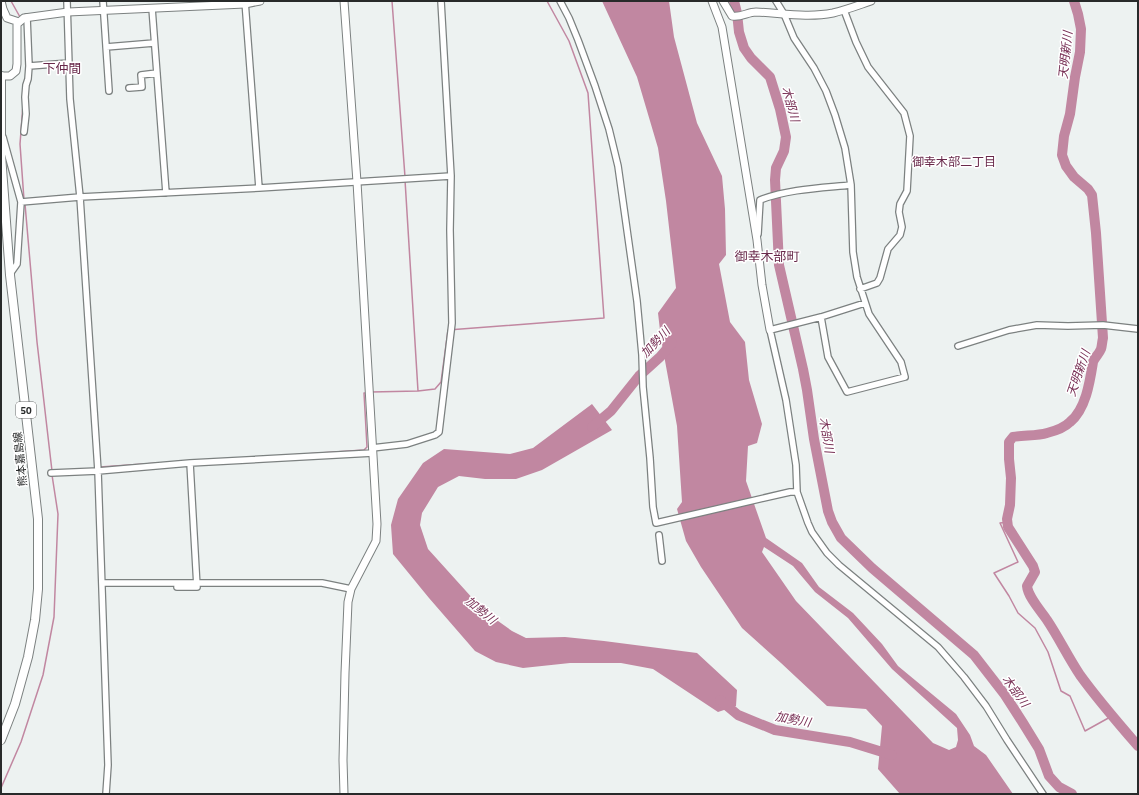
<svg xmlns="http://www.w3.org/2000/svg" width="1139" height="795" viewBox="0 0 1139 795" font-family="'Titillium Web','Noto Sans JP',sans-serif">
	<rect width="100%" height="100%" fill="#edf2f1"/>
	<path fill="#c187a1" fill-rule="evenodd" d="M 602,1 L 669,1 L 674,37 L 697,123 L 722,176 L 725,209 L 726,255 L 719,264 L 730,322 L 745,342 L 749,380 L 762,424 L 757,443 L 748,446 L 746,481 L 766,538 L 802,563 L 819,587 L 853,613 L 882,644 L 898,666 L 956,714 L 970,735 L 974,746 L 986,755 L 1013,794 L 900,794 L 878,769 L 882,726 L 866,709 L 827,706 L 781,663 L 742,628 L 701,567 L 686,541 L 677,509 L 682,502 L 677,426 L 661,339 L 658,313 L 676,288 L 666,201 L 658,148 L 637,77 ZM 764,547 L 793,566 L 815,592 L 848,618 L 892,669 L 957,728 L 958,740 L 956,747 L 949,750 L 933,743 L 796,601 L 762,552 Z
		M 592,404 L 612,430 L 542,470 L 516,479 L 485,479 L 459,476 L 438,487 L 422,513 L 420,525 L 428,549 L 484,611 L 512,631 L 526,638 L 565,637 L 604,641 L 697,653 L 737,690 L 736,706 L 718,712 L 653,669 L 621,663 L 570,663 L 523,668 L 496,662 L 475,651 L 429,598 L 393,554 L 391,525 L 398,499 L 423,463 L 444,449 L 510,454 L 533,448 Z"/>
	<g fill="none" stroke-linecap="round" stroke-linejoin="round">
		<path stroke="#c187a1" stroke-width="1.5" d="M 11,1 L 20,17
			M 392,1 L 405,177
			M 23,105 L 20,144 L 24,200
			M 405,180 L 418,391
			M 25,204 L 37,342 L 52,471
			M 371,392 L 418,391 L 435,389 L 441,382 L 448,330 L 604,318 L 588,93 L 569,41 L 547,1
			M 290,455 L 364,450 L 367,447 L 364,393 L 368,393
			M 100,467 L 158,463
			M 1009,522 L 1000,523 L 1018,562 L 994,573 L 1009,596 L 1018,613 L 1035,628 L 1048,652 L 1061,691 L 1070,696 L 1085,731 L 1112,716
			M 1,788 L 21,742 L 43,675 L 54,617 L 58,514 L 52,475"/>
		<path stroke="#c187a1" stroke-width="10" d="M 734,1 L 737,13 L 739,32 L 744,48 L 751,58 L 770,77 L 780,109 L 786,137 L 784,151 L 776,168 L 775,180 L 779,265 L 803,369 L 807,390 L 814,439 L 828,511 L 832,522 L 841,538 L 872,568 L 974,655 L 1005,695 L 1023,723 L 1039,749 L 1049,776 L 1059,787 L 1072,794
			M 1074,1 L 1078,14 L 1081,29 L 1080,52 L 1075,77 L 1070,114 L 1064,136 L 1062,155 L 1066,166 L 1074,177 L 1088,189 L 1092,195 L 1096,233 L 1103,338 C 1102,342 1102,346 1101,349 C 1099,354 1095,357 1093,362 C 1090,381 1086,409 1070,422 C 1064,428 1055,431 1047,433 C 1037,436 1024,435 1013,437 L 1009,442 L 1009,459 L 1011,478 L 1010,505 L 1007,519 L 1008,527 L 1033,566 L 1035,572 L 1027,586 C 1028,597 1041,611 1047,620 C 1059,638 1068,657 1080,675 C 1098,700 1118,723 1138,746
			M 592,427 L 611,411 L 639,376 L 660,357 L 672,343
			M 720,700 L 738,715 L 775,730 L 850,742 L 892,755"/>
		<g stroke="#7c8180" stroke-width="8">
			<path id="street" d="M 67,1 L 70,99 L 80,197 L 98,471 L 108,765 L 106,794
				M 103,1 L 109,91
				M 245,1 L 259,188
				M 560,1 L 569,18 L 578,40 L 595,86 L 609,129 L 618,166 L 637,301 L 642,355 L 643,387 L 650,458 L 653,507 L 656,523 L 790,492 L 797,492
				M 776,1 L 784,14 L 794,38 L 814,68 L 826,91 L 835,115 L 845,148 L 851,185 L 853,252 L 857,277 L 869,314 L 901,362 L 905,377 L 847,392 L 828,357 L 821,317
				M 152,8 L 166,193
				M 844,10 L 856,42 L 868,67 L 904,113 L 910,136 L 907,191 L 900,204 L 899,212 L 902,227 L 900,235 L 888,249 L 880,278 L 877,283 L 860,289
				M 27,17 L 29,66 L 69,63
				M 106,47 L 154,43
				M 129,88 L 142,87 L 141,75 L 157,73
				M 24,132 L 26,114 L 25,97 L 26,85 L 28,79 L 29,66
				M 3,137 L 21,202 L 17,264 L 10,274
				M 21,202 L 80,197 L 259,188 L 451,176
				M 758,234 L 760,200 C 788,189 821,188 851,185
				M 865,303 L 821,317 L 770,330 L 786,400 L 796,465 L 797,492 L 808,523 L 812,532 L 827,553 L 839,565 L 938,647 L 964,677 L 986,706 L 1007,740 L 1043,794
				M 958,346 L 1009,330 L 1037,325 L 1068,326 L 1103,325 L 1138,329
				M 372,448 L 407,444 L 435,435 L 439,432 L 452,323 L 450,230 L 451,176 L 441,1
				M 51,473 L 98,471 L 190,463 L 373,453
				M 659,535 L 662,561
				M 102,583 L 322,583 L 351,589
				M 177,587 L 197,587 L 190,463"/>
		</g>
		<g stroke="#7c8180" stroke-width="9">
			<path id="secondary" d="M 1,1 L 3,9 L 7,18 L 19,22
				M 712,1 L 722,27 L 757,240 L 762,285 L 770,330
				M 723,1 L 732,16 C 740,18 748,12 756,12 C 781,13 808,18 833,13 C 846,10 859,5 871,1
				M 1,76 L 10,76 L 16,71 L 17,64 L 17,24 L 24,18 L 68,12 L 245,4 L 260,1
				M 344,794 L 343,760 L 345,673 L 348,602 L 351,589 L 376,541 L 377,524 L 357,182 L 344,1"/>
		</g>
		<g stroke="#7c8180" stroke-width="10">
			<path id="primary" d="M 1,76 L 1,155 L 10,275 L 38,519 L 38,589 L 35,620 L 28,657 L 15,704 L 1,740"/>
		</g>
		<use href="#street" stroke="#fff" stroke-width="5.5"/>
		<use href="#secondary" stroke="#fff" stroke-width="7"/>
		<use href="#primary" stroke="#fff" stroke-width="8"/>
	</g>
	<g text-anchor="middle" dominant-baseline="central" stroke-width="3" stroke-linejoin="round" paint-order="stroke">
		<rect fill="#fff" stroke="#686a6a" stroke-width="1" x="16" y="402" width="20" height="16" rx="3"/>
		<g font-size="10" font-weight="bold" fill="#282a2a">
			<text x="26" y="410">50</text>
		</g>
		<g font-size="11" fill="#282a2a" stroke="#fff">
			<text transform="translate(20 459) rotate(-96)">熊本嘉島線</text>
		</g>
		<g font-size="12" font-style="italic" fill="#783055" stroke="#fff">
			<text transform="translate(1065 55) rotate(-84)">天明新川</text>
			<text transform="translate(791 104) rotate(75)">木部川</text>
			<text transform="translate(655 342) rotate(-47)">加勢川</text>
			<text transform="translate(1078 373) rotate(-71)">天明新川</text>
			<text transform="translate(827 435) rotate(80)">木部川</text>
			<text transform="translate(481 610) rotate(39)">加勢川</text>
			<text transform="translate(1016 691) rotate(54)">木部川</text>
			<text transform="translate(793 719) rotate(11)">加勢川</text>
		</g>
		<g font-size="12" fill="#68284a" stroke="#fff">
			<text x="954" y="161">御幸木部二丁目</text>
		</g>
		<g font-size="13" fill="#68284a" stroke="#fff">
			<text x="62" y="68">下仲間</text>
			<text x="767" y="256">御幸木部町</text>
		</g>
	</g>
	<rect width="1139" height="795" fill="none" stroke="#282a2a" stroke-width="4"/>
</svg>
